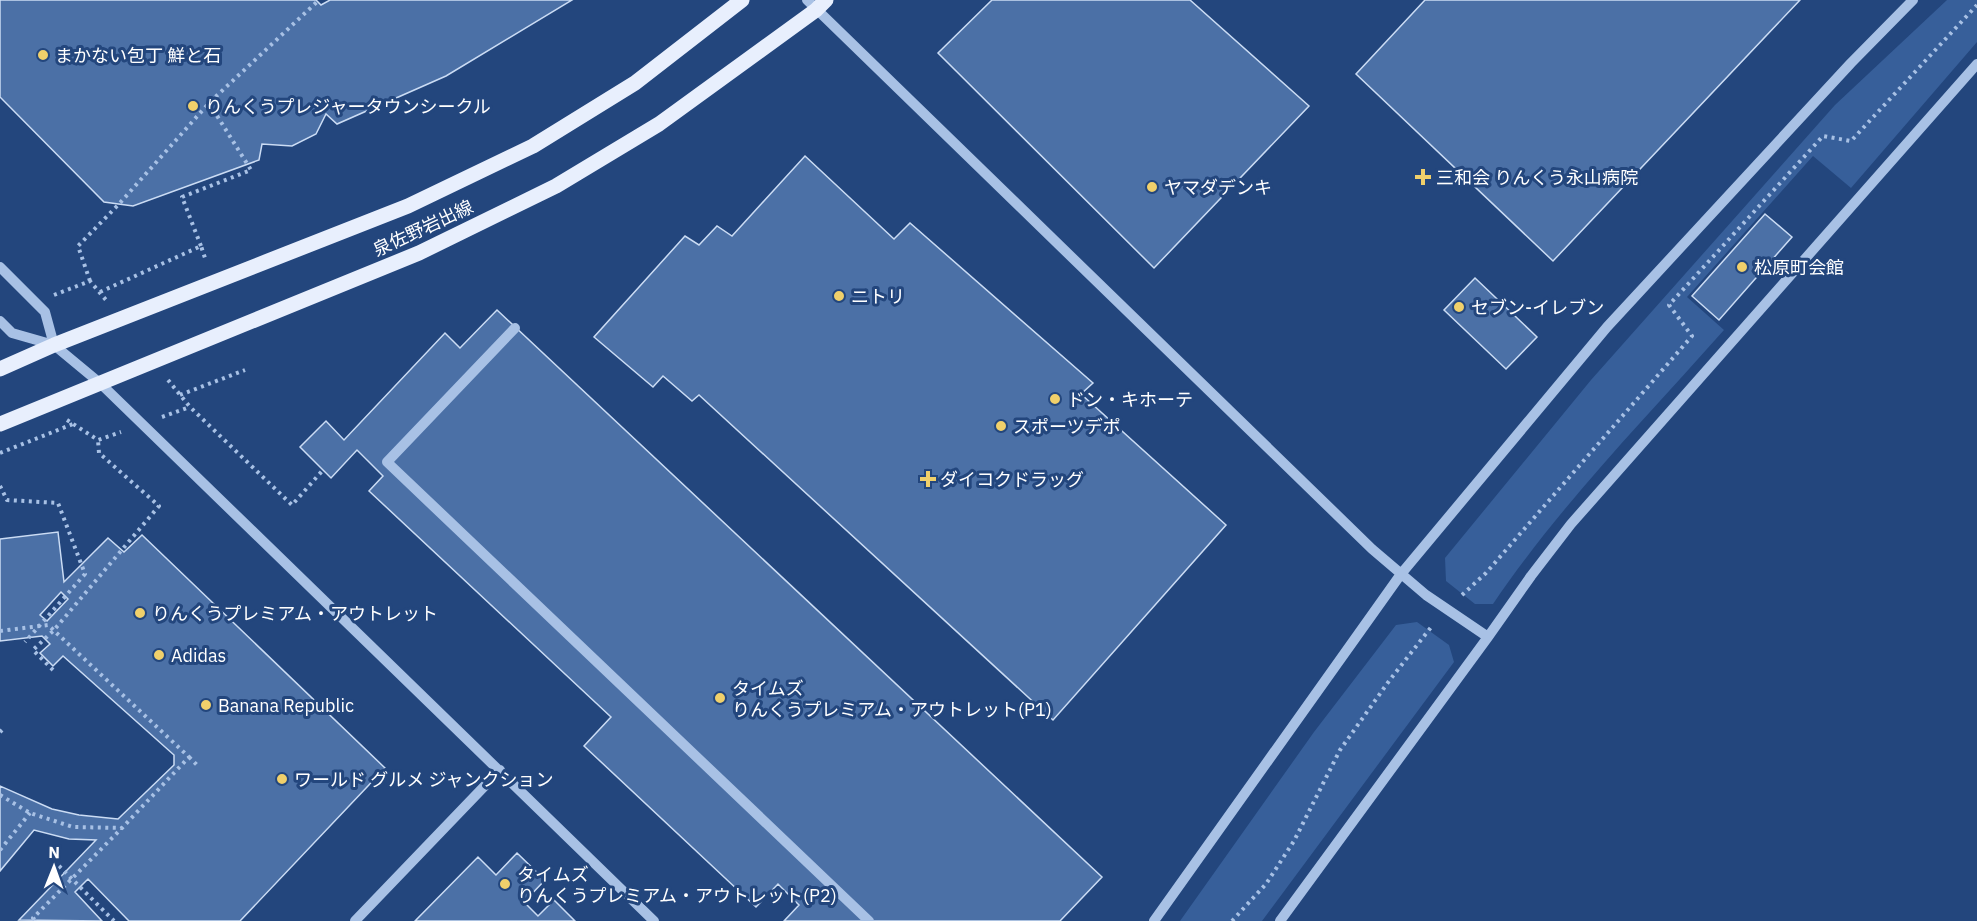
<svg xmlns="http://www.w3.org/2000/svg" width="1977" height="921" viewBox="0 0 1977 921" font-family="'IBM Plex Sans','Noto Sans JP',sans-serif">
	<rect width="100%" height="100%" fill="#23467d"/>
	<path fill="#375f9a" d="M 1947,0 L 1977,0 L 1977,42 L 1851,188 L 1813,156 L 1687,297 L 1724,330 C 1645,419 1560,505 1493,604 L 1475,604 L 1446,581 L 1445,558 L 1591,380 L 1835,105 Z
		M 1417,622 L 1449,645 L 1454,662 L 1262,921 L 1180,921 L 1314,732 L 1396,625 Z"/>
	<path fill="#4b70a6" stroke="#cbdcf4" stroke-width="1.5" fill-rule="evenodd" d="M 0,0 L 316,0 L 321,5 L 330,0 L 572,0 L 446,76 L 337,124 L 326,114 L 316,134 L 292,146 L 262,144 L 259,160 L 133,206 L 104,202 L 0,97 Z
		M 992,0 L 1190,0 L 1309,106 L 1154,268 L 938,53 Z
		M 1425,0 L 1800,0 L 1553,261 L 1356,74 Z
		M 805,156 L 894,239 L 910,223 L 1093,383 L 1081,394 L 1226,525 L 1053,720 L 699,395 L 692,401 L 663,376 L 653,387 L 594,337 L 685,236 L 699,245 L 717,226 L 732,236 Z
		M 1765,214 L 1792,237 L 1719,320 L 1692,296 Z
		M 1475,278 L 1537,337 L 1506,369 L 1444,310 Z
		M 497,310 L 1102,877 L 1060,921 L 784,921 L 799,905 L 778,884 L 756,907 L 584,746 L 611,717 L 369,491 L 383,476 L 357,450 L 331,478 L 300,447 L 326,421 L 344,440 L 445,333 L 460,348 Z
		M 58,532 L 64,582 L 108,538 L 124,552 L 142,535 L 385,768 L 240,921 L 129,921 L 88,879 L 75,892 L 102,921 L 19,920 L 96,840 L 69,839 L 34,830 L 0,871 L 0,786 L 52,809 L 79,815 L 118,819 L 174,765 L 174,755 L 63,656 L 53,666 L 40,653 L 50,644 L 42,636 L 0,641 L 0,539 ZM 61,592 L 68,599 L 47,621 L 40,615 Z
		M 517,853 L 545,880 L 524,902 L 538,916 L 554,900 L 575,921 L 415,921 L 478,857 L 496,875 Z"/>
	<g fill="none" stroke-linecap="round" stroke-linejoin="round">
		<path stroke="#a8c1e5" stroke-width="4" stroke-dasharray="3 4.5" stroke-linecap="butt" d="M 201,246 L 182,197 L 251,170 L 209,103
			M 90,281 L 78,246 L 119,204 L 209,103 L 319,0
			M 100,292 L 201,246 L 205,258
			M 54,295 L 90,281 L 106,300
			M 168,380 L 190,407 L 292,505 L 323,470
			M 180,395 L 245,370
			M 162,417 L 190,407
			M 67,420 L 98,440 L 121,432
			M 0,453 L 73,424
			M 0,486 L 7,500 L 58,503 L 85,574 L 25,642
			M 1462,595 L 1486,573 L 1692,336 L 1669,305 L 1823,136 L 1851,141 L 1977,5
			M 0,631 L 48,625 L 189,757 L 122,828 L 33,918 L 36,921
			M 53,670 L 33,650 L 54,630 L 159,506 L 99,453 L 98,440
			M 0,732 L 2,730
			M 189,757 L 198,766
			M 0,795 L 30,813 L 73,827 L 122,828
			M 0,850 L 30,813
			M 59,866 L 114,921
			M 1232,921 L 1266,884 L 1294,841 L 1340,750 L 1389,681 L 1432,626"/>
		<path stroke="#a8c1e5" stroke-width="10" d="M 807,0 L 1372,549 L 1426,595 L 1488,637
			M 0,267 L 45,312 L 54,345
			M 0,321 L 12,333 L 54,345 L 101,384 L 654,921
			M 515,328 L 387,462 L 869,921
			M 355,921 L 500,770
			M 1154,921 L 1401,574 L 1607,327 L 1851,63 L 1913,0
			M 1280,921 L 1488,637 L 1531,576 L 1571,524 L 1977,64"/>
		<path stroke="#e8effd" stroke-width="15" d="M 0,369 L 54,345 L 408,206 L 533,146 L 635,83 L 742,0
			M 0,424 L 419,253 L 556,186 L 659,124 L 816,10 L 826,0"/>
	</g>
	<g fill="#f0d06b" stroke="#23467d" stroke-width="2">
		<circle cx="43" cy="55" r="6"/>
		<circle cx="193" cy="106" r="6"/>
		<path d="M1420 168h6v6h6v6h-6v6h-6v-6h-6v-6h6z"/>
		<circle cx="1152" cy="187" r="6"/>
		<circle cx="1742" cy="267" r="6"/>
		<circle cx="839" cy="296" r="6"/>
		<circle cx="1459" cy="307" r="6"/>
		<circle cx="1055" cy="399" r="6"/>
		<circle cx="1001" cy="426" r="6"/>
		<path d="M925 470h6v6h6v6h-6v6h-6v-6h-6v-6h6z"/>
		<circle cx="140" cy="613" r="6"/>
		<circle cx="159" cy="655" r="6"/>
		<circle cx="720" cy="698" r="6"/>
		<circle cx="206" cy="705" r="6"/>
		<circle cx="282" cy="779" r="6"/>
		<circle cx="505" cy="884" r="6"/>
	</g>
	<g text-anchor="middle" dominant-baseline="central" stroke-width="6" stroke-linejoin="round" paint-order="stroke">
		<g font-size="18" fill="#fff" stroke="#23467d" text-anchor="start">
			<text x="55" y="55">まかない包丁 鮮と石</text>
			<text x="205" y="106">りんくうプレジャータウンシークル</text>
			<text x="1436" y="177">三和会 りんくう永山病院</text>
			<text x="1164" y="187">ヤマダデンキ</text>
			<text x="1754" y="267">松原町会館</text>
			<text x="851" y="296">ニトリ</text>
			<text x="1471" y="307">セブン-イレブン</text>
			<text x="1067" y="399">ドン・キホーテ</text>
			<text x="1013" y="426">スポーツデポ</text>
			<text x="940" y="479">ダイコクドラッグ</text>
			<text x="152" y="613">りんくうプレミアム・アウトレット</text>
			<text x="171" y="655">Adidas</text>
			<text x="732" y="688">タイムズ<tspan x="732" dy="21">りんくうプレミアム・アウトレット(P1)</tspan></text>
			<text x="218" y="705">Banana Republic</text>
			<text x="294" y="779">ワールド グルメ ジャンクション</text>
			<text x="517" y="874">タイムズ<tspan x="517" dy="21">りんくうプレミアム・アウトレット(P2)</tspan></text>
		</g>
		<g font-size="18" fill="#fff" stroke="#23467d">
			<text transform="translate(423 228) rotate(-25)">泉佐野岩出線</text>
		</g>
	</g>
	<g transform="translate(54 867) rotate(1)" stroke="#23467d" stroke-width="4.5" paint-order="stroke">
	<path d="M0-4.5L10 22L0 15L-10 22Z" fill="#ffffff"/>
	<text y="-9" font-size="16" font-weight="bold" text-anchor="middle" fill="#ffffff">N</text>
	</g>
</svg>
